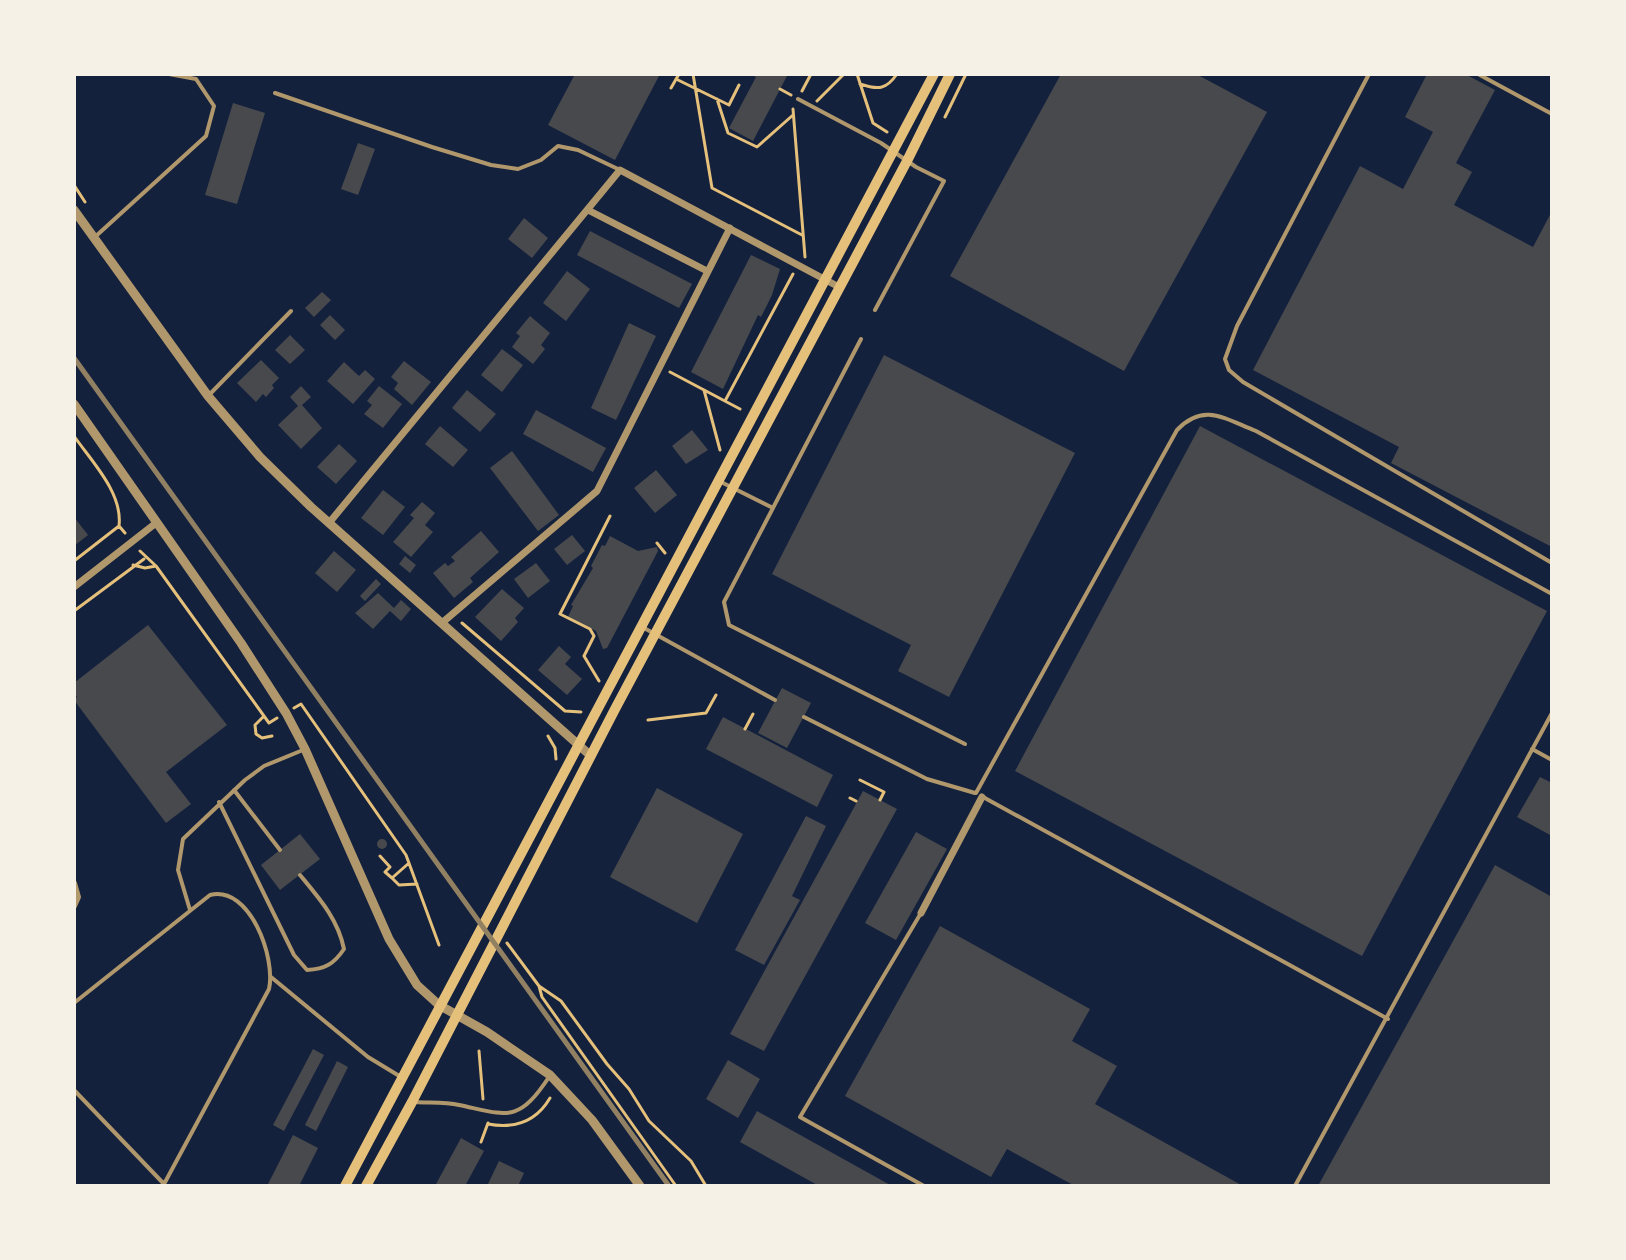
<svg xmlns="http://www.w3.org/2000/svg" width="1626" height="1260" viewBox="0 0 1626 1260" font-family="'Archivo Narrow',sans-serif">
	<rect width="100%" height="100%" fill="#14213d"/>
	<path fill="#48494c" d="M 575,74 L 660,74 L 615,160 L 548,125 Z
		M 749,74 L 788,74 L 753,141 L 729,128 L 756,77 Z
		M 1061,74 L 1196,74 L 1267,112 L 1124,371 L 950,276 Z
		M 1427,74 L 1465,74 L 1495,90 L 1456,163 L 1472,172 L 1454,205 L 1533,247 L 1552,211 L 1552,547 L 1391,463 L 1399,447 L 1253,370 L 1360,166 L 1403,189 L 1433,132 L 1405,117 Z
		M 233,103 L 265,113 L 237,204 L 205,195 Z
		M 358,143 L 375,149 L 358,195 L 341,189 Z
		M 524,218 L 548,238 L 532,258 L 508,239 Z
		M 590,231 L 692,284 L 679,308 L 577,255 Z
		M 751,255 L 780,269 L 772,295 L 761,317 L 758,315 L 723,389 L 691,372 Z
		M 567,271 L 590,289 L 566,321 L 543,303 Z
		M 322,292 L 331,300 L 314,317 L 305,308 Z
		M 330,315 L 345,330 L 335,340 L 320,325 Z
		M 530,316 L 550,333 L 541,345 L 545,349 L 533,364 L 512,347 L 520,336 L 516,333 Z
		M 629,323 L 656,336 L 616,420 L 591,408 Z
		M 290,335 L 305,350 L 290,364 L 275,350 Z
		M 502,349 L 523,365 L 502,392 L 481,375 Z
		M 884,355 L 1075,453 L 949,697 L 898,671 L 911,645 L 772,574 Z
		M 261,360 L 279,378 L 272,385 L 274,388 L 266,397 L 263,394 L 256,402 L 237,383 Z
		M 404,361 L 431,382 L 412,405 L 394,389 L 398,383 L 391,377 Z
		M 344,362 L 359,376 L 365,370 L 375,379 L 353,404 L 327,381 Z
		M 301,386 L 311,397 L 302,405 L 322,428 L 301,449 L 278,425 L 298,406 L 290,397 Z
		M 379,386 L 402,404 L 383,428 L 364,414 L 372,405 L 367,401 Z
		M 467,390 L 496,414 L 480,432 L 452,408 Z
		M 536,410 L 606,448 L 593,472 L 523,434 Z
		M 440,426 L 468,450 L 453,467 L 425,444 Z
		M 1200,426 L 1547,611 L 1362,956 L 1015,771 Z
		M 692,430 L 708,450 L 686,464 L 672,446 Z
		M 339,444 L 357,461 L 336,484 L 317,467 Z
		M 512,451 L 559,515 L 538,531 L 490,468 Z
		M 656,470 L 677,495 L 655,513 L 634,488 Z
		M 383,490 L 405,507 L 383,535 L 361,518 Z
		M 422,502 L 435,513 L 425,525 L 433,532 L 411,557 L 393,542 L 414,518 L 410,515 Z
		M 74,517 L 88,535 L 74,546 Z
		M 481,531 L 499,552 L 470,578 L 473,582 L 454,598 L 433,573 L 445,563 L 448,566 L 455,561 L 451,557 Z
		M 572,535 L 585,551 L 567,565 L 554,549 Z
		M 610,536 L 638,551 L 657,547 L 658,551 L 607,648 L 603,649 L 596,631 L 568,617 L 573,606 L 571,605 L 593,568 L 591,566 L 602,545 L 605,546 Z
		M 334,551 L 356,570 L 337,592 L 315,573 Z
		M 405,556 L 416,565 L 410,573 L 399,564 Z
		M 536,563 L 550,581 L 528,598 L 514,579 Z
		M 376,579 L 381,584 L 365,601 L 360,596 Z
		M 502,589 L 524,608 L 515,618 L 518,622 L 501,641 L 475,617 Z
		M 378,593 L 394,608 L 401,600 L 411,609 L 401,621 L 390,611 L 373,629 L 355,613 Z
		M 148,625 L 227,725 L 166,772 L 191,804 L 166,823 L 74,700 L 77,697 L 74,693 L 74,683 Z
		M 559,646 L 571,657 L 565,664 L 582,679 L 567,695 L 538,670 Z
		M 782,688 L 811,703 L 787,748 L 758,733 Z
		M 723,717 L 833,775 L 817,807 L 706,749 Z
		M 1540,777 L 1552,783 L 1552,836 L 1517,817 Z
		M 657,788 L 743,834 L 697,923 L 610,877 Z
		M 863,791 L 897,809 L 764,1051 L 730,1034 Z
		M 806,816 L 826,826 L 792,896 L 800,900 L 764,965 L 735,950 Z
		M 916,832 L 947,849 L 896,940 L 865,923 Z
		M 300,834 L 320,859 L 280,890 L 261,865 Z
		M377 844a5 5 0 1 1 10 0a5 5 0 1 1-10 0Z
		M 1495,865 L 1552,897 L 1552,1186 L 1318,1186 Z
		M 940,926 L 1090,1009 L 1072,1041 L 1117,1066 L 1095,1104 L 1243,1186 L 1075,1186 L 1007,1149 L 991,1177 L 845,1096 Z
		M 313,1049 L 324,1055 L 284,1131 L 273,1125 Z
		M 728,1060 L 760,1079 L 738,1118 L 706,1099 Z
		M 337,1061 L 348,1067 L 316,1131 L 305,1125 Z
		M 757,1111 L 892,1186 L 819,1186 L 740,1142 Z
		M 293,1135 L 318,1148 L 299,1186 L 267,1186 Z
		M 461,1138 L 484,1151 L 465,1186 L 435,1186 Z
		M 499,1161 L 524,1173 L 518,1186 L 487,1186 Z"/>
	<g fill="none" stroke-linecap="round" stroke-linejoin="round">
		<path stroke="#e5c07b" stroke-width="3" d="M 693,74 L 712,188 L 802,235
			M 857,74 L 873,123 L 887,132
			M 676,79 L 729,105 L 739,85
			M 860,84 C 878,90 886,90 897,74
			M 671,88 L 679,74
			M 780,89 L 791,95
			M 802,91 L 811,74
			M 717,99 L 728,133 L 757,147 L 793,115
			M 817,101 L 844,74
			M 793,109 L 805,257
			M 945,117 L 966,74
			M 74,185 L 85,202
			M 670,372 L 740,409
			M 704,390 L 720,450
			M 725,401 L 793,274
			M 74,436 C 92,462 123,493 119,526 L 125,533
			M 657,543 L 665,553
			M 140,551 L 156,566 L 269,723 L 277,718
			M 74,561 L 119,526
			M 133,565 L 145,568 L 156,566
			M 74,611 L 144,559
			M 462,623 L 565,711 L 581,712
			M 599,681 L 584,656 L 594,636 L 590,629 L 560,614 L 610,516
			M 294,708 L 301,704 L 406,855 L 439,945
			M 264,716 L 255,725 L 256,734 L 262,738 L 272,736
			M 648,720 L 706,713 L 716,695
			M 745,729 L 753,714
			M 548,736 L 555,748 L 556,759
			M 860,780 L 884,792 L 880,800
			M 850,798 L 856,801
			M 380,856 L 390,867 L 385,872 L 392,878
			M 409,863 L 392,878 L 399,885 L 417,884
			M 507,943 L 539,986 L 542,997 L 676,1186
			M 539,986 L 561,1001 L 607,1064 L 629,1089 L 649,1121 L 691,1161 L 706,1186
			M 479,1051 L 483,1099
			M 488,1124 C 515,1129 536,1122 550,1098
			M 481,1142 L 488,1123"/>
		<path stroke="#b1986c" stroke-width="4" d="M 1369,74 L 1237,326 L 1225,359 L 1229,370 L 1243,382 L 1552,563
			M 1478,74 L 1552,114
			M 275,93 L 432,147 L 491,165 L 518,169 L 541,160 L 558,146 L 578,150 L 620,170
			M 798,99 L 881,143 L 916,167 L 944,181 L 875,310
			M 96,236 L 206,136 L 214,106 L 196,79 L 169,74
			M 861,339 L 724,602 L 729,625 L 965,744
			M 210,394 L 291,311
			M 721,482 L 773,508
			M 644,628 L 775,700
			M 804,717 L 927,779 L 975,793
			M 1532,749 L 1552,760
			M 234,790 L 280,850
			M 976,793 L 1177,430 C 1204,402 1225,419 1256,431 L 1552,594
			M 983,797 L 1388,1019
			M 219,802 L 294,955 L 307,970 C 325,969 334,964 344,949 C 338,919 319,898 300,875
			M 190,910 L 178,870 L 183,839 L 245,780 L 264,766 L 303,750
			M 921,913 L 800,1117 L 924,1186
			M 271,977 L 368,1057 L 401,1077
			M 74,1003 L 210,895 C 250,885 276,958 269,989 L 163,1186
			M 74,1090 L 164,1184
			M 415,1102 C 429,1103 445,1102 459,1105 C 507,1115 518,1124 549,1077
			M 1295,1186 L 1552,713"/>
		<path stroke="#b1986c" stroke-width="6" d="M 74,883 L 78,897 L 74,906"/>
		<path stroke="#b1986c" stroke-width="7" d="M 588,210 L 707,271
			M 329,523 L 620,170 L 839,287
			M 74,587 L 156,523
			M 443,622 L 597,491 L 730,228
			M 921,913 L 982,797"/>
		<path stroke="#b1986c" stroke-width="9" d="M 74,210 L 208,396 L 260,457 L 311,507 L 591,756
			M 74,404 L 241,643 L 286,713 L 305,749 L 389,939 L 417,985 L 439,1005 L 487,1032 L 550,1075 L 592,1120 L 640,1186"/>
		<path stroke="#e5c07b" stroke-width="10" d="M 345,1186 L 934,74
			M 366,1186 L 412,1102 L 614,711 L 907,161 L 950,74"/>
		<path stroke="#918062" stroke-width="5" d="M 74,358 L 669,1186"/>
	</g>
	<rect width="1626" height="1260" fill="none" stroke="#f6f1e7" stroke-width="152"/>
</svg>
